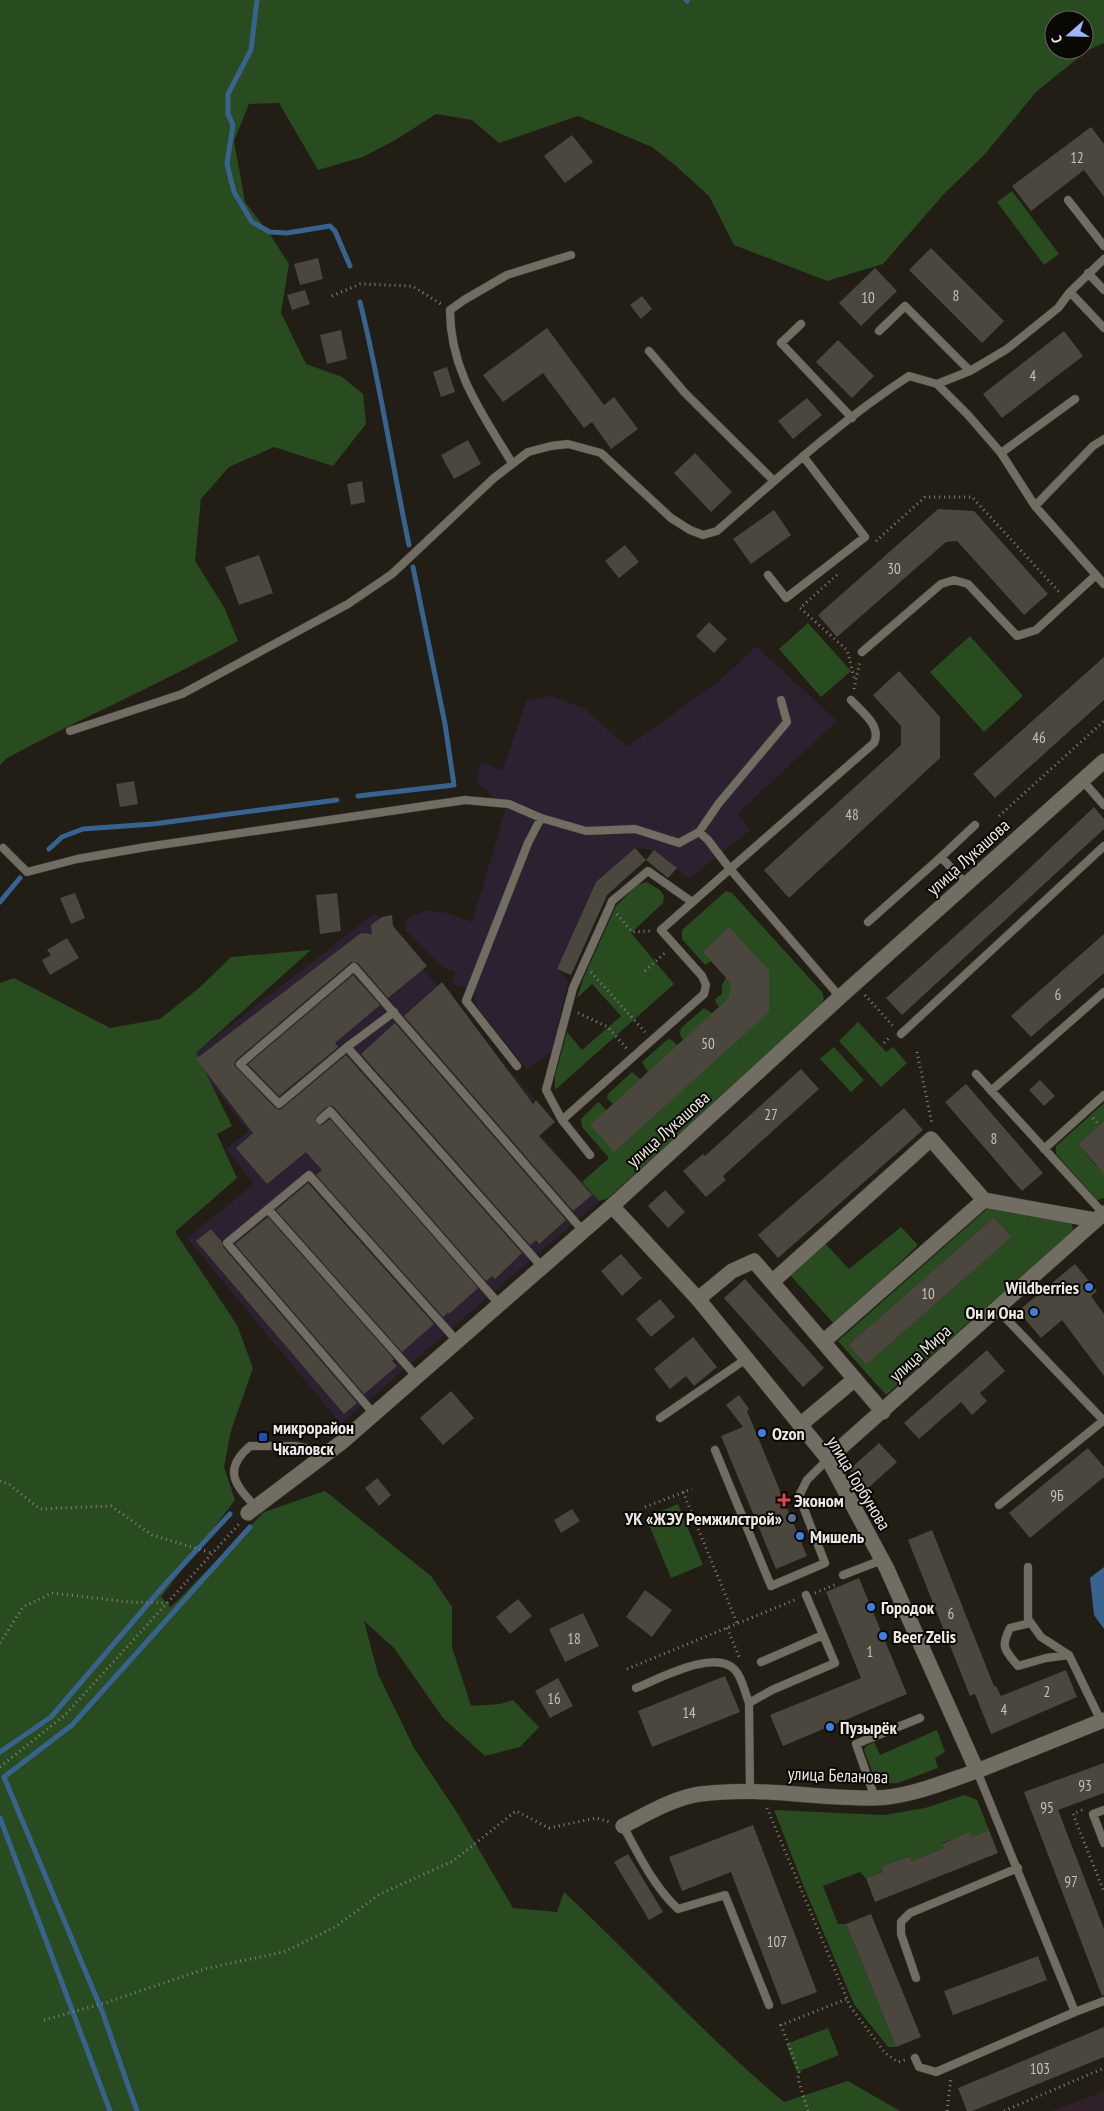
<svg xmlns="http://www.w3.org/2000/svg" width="1104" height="2111" viewBox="0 0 1104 2111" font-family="'PT Sans Narrow',sans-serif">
	<rect width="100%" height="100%" fill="#221e15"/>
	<path fill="#2b2130" d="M 756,646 L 837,721 L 737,814 L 750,830 L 689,879 L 654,850 L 635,848 L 596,882 L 557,969 L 568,980 L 553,1049 L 545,1058 L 527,1069 L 479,1010 L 471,989 L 452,984 L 455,972 L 443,968 L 405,930 L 407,919 L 426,910 L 447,913 L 472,922 L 506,808 L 476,782 L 481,761 L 502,771 L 527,700 L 551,696 L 584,708 L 627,747 L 719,681 Z
		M 375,913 L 534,1099 L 521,1113 L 599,1201 L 341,1424 L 187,1238 L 254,1184 L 226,1149 L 248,1131 L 190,1057 Z"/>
	<path fill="#302029" d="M 1104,2091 L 1104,2111 L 1052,2111 Z"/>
	<path fill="#284b20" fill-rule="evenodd" d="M 0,0 L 1104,0 L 1104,43 L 1088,50 L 1036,92 L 985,154 L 943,195 L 883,264 L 827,281 L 734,245 L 709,196 L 676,166 L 652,147 L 578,116 L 499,143 L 472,120 L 436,114 L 397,139 L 363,157 L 318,170 L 279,103 L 249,104 L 234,141 L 245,202 L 271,236 L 289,264 L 281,313 L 306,364 L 342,377 L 363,394 L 366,424 L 333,466 L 274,447 L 229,467 L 201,499 L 195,561 L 224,607 L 238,641 C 162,683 83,717 7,758 L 0,765 ZM 1054,20 L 1084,20 L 1084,50 L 1054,50 Z
		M 1012,191 L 1059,254 L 1044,265 L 997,202 Z
		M 808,623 L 851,671 L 821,697 L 779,649 Z
		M 970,636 L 1023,696 L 984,732 L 930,672 Z
		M 647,882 L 660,890 L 664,896 L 663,903 L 631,933 L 674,984 L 555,1090 L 555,1076 L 567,1032 L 582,1050 L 621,1016 L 592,984 L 577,998 L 583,979 L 616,906 L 637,885 Z
		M 726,891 L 732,893 L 822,992 L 824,998 L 821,1006 L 608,1198 L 599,1201 L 582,1182 L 609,1158 L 582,1127 L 581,1119 L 597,1103 L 600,1103 L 606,1110 L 613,1104 L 607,1098 L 608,1094 L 632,1072 L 640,1079 L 648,1072 L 642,1062 L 668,1039 L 672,1040 L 677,1045 L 683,1040 L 680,1034 L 681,1028 L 704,1008 L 712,1013 L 719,1007 L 716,1003 L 715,999 L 722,994 L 722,985 L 726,978 L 711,961 L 705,965 L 682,939 L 682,930 Z
		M 311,950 L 196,1053 L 232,1126 L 217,1134 L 237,1178 L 175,1232 L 237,1325 L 253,1368 L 231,1431 L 224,1467 L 235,1500 L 161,1597 L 171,1607 L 264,1512 L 325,1491 L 431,1576 L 452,1607 L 452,1647 L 471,1706 L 500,1704 L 513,1700 L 539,1727 L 520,1747 L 485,1756 L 443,1718 L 394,1648 L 364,1621 L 378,1674 L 414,1748 L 458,1814 L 513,1908 L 557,1912 L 564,1892 C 638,1961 706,2037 784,2102 L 848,2081 L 900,2111 L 0,2111 L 0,983 L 14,978 L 110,1028 L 160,1019 L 199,988 L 231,957 Z
		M 858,1022 L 886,1052 L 893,1047 L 907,1063 L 881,1087 L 839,1041 Z
		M 834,1047 L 864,1080 L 851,1092 L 820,1059 Z
		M 1104,1103 L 1104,1121 L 1078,1144 L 1097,1167 L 1104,1161 L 1104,1198 L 1097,1200 L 1056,1154 L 1056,1146 Z
		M 988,1208 L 1072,1223 L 1073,1231 L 886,1395 L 838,1341 ZM 994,1217 L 1012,1237 L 866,1365 L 848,1345 Z
		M 901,1227 L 918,1245 L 835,1325 L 790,1275 L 823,1241 L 849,1269 Z
		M 678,1504 L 703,1565 L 671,1578 L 646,1517 Z
		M 937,1730 L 945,1752 L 935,1758 L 938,1768 L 898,1783 L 877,1784 L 864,1750 L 866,1746 L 874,1742 L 880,1755 Z
		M 964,1795 L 977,1800 L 989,1830 L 972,1837 L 970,1833 L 942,1843 L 944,1848 L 911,1861 L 909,1856 L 882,1867 L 883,1872 L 866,1878 L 860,1872 L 823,1886 L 838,1924 L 846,1924 L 896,2047 L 888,2047 L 854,2004 L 804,1887 L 774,1810 L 884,1815 L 925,1808 Z
		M 828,2028 L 839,2055 L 797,2072 L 786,2044 Z"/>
	<path fill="#39638f" d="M 1104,1567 L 1104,1629 L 1094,1615 L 1090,1578 Z"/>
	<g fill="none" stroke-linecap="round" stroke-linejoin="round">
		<path stroke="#39638f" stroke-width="5" d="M 257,0 L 251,50 L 228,94 L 228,114 L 233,125 L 227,164 L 234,192 L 252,222 L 270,232 L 287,233 L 330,226 L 335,231 L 350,266
			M 686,0 L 687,1
			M 360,302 C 380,382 392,464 409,545
			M 358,796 L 454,785 L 445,724 L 413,567
			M 49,849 L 62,837 L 83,829 L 153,824 L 337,800
			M 0,902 L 20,878
			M 0,1752 L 51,1717 L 167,1582 L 230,1514
			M 0,1818 L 110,2111
			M 137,2111 L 102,2011 L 4,1777 L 72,1725 L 250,1527"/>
	</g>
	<path fill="#4c473e" d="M 1091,127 L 1104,144 L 1104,197 L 1084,170 L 1031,211 L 1012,186 Z
		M 572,135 L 593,162 L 565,183 L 544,156 Z
		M 931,248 L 1004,321 L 982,343 L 909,270 Z
		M 318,258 L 323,279 L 300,285 L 294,264 Z
		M 875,268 L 897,291 L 861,326 L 839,303 Z
		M 305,290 L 310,304 L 292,310 L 287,295 Z
		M 642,296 L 652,309 L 641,319 L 630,305 Z
		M 547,328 L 604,405 L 614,397 L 638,429 L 611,449 L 592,422 L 584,428 L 543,373 L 503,402 L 483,375 Z
		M 341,330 L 347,359 L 327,364 L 320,335 Z
		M 1064,331 L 1083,356 L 1002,418 L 983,394 Z
		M 838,340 L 874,376 L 852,398 L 816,362 Z
		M 447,367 L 455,392 L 441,397 L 433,372 Z
		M 807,398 L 822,415 L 793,439 L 778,421 Z
		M 468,440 L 481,464 L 454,479 L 441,455 Z
		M 695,453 L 732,492 L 711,512 L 674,473 Z
		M 362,481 L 365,502 L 351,505 L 347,484 Z
		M 938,509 L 974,511 L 1048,594 L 1024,615 L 957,541 L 946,542 L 837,637 L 818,615 Z
		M 774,510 L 791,535 L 751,564 L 733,539 Z
		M 625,545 L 639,562 L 619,578 L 605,561 Z
		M 259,555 L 273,593 L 239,605 L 225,567 Z
		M 709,622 L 727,639 L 714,653 L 696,636 Z
		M 1104,657 L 1104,700 L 995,798 L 973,774 Z
		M 899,671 L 940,717 L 940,758 L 789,898 L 764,870 L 901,745 L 901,726 L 873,695 Z
		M 134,781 L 138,804 L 120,807 L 116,784 Z
		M 1094,807 L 1104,819 L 1104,829 L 902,1015 L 886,998 L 1014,883 Z
		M 635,848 L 646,860 L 607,895 L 571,975 L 557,969 L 596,882 Z
		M 654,850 L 677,868 L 668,878 L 646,860 Z
		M 75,893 L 85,918 L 71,924 L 60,898 Z
		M 337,893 L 341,931 L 320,934 L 316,895 Z
		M 392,915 L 393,926 L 427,966 L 388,998 L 358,963 L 351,962 L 236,1060 L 234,1065 L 275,1108 L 280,1110 L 346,1055 L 522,1253 L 495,1279 L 492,1276 L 486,1281 L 334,1107 L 331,1106 L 326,1107 L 315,1118 L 316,1123 L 322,1125 L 330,1119 L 478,1288 L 449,1314 L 448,1312 L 443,1317 L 316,1175 L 322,1170 L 306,1152 L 267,1184 L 236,1148 L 253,1133 L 196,1059 L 361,933 L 372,934 L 371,925 L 382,917 Z
		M 729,927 L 769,970 L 769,1012 L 614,1152 L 590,1125 L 729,998 L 731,983 L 703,952 Z
		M 1104,934 L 1104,973 L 1031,1037 L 1011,1016 Z
		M 67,938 L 79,958 L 50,975 L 42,960 L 51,955 L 47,950 Z
		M 353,975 L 380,1005 L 335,1043 L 338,1047 L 279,1096 L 248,1064 Z
		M 442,982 L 533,1104 L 536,1100 L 555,1122 L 539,1136 L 592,1195 L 573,1211 L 404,1016 Z
		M 395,1023 L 566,1220 L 539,1244 L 536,1240 L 530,1245 L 361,1054 Z
		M 801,1069 L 819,1089 L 723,1176 L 726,1180 L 706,1197 L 683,1171 L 703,1154 L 705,1156 Z
		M 1040,1080 L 1055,1096 L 1044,1106 L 1029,1090 Z
		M 966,1084 L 1043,1173 L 1022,1191 L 945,1102 Z
		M 904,1108 L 923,1130 L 778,1258 L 758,1235 Z
		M 1104,1121 L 1104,1174 L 1078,1144 Z
		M 308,1183 L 434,1324 L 402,1352 L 276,1210 Z
		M 665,1190 L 685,1212 L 668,1228 L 648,1206 Z
		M 268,1217 L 394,1359 L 392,1361 L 397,1366 L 364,1394 L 235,1244 Z
		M 994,1217 L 1012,1237 L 866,1365 L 848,1345 Z
		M 211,1229 L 222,1242 L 223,1247 L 357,1403 L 344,1414 L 196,1241 Z
		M 621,1254 L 642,1278 L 622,1296 L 601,1271 Z
		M 1075,1264 L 1097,1291 L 1091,1296 L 1104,1314 L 1104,1376 L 1062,1320 L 1041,1338 L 1018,1311 Z
		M 745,1279 L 824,1368 L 803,1387 L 724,1298 Z
		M 660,1299 L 675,1317 L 651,1337 L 636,1319 Z
		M 693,1337 L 717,1367 L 694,1386 L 686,1376 L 670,1389 L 654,1369 Z
		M 987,1350 L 1005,1371 L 980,1393 L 987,1401 L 972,1415 L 961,1402 L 919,1439 L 904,1423 Z
		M 451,1391 L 474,1418 L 443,1445 L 420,1418 Z
		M 739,1395 L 749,1409 L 747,1411 L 807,1556 L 776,1569 L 721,1436 L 743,1427 L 726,1405 Z
		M 879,1443 L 897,1462 L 867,1489 L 849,1470 Z
		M 1088,1448 L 1104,1467 L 1104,1477 L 1030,1538 L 1009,1513 Z
		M 377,1478 L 391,1495 L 379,1506 L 365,1488 Z
		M 572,1509 L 580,1521 L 561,1533 L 554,1520 Z
		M 932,1530 L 994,1686 L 996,1686 L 1001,1696 L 1066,1670 L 1077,1697 L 991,1734 L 975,1694 L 970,1696 L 908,1540 Z
		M 859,1578 L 907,1694 L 783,1746 L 770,1715 L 861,1678 L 826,1592 Z
		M 645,1590 L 672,1610 L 652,1637 L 626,1617 Z
		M 518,1599 L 532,1616 L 510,1634 L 496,1617 Z
		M 583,1613 L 599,1646 L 565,1662 L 549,1629 Z
		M 725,1676 L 740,1712 L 652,1747 L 638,1711 Z
		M 558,1678 L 573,1706 L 550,1718 L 535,1691 Z
		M 1104,1763 L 1104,1793 L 1058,1810 L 1104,1929 L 1104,1995 L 1102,1996 L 1024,1792 Z
		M 753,1825 L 817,1992 L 782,2005 L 731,1872 L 682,1891 L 669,1857 Z
		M 989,1830 L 998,1853 L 875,1902 L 866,1878 L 883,1872 L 881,1867 L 910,1856 L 911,1861 L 944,1848 L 942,1844 L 970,1832 L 972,1837 Z
		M 628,1854 L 663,1912 L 649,1920 L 614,1862 Z
		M 871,1914 L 921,2037 L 896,2047 L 846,1924 Z
		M 1038,1956 L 1047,1980 L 953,2015 L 944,1991 Z
		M 1104,2027 L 1104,2057 L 972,2111 L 967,2111 L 958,2088 Z"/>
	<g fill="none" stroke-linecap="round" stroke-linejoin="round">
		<g stroke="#3d3a34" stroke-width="9">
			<path id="lane" d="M 1068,200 L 1104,246
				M 1088,273 L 1104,290
				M 1070,292 L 1104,328
				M 801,324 L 781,343 L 852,418
				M 879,331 L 905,306 L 970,371
				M 649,351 L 685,393 L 774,481
				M 937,384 L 970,371 L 1007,349 L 1058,308 L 1070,292 L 1104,259
				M 1001,453 L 1075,399
				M 512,463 C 482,413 450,371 450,310 L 464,300 L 507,275 L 571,255
				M 1035,506 L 1093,446 L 1104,439
				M 768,575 L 786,598 L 865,537 L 803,456
				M 862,652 L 941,584 L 954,580 L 968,584 L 1017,636 L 1036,630 L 1096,575
				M 70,731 L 182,694 L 348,604 L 392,574 L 494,478 L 528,452 L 551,446 L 568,444 L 601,453 L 671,518 L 690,530 L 703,535 L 717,531 C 779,477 840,421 909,376 L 937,384 L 968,415 L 1001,453 L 1035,506 L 1104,584
				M 1082,780 L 1104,805
				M 699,832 L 708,840 L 730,869 L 874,743 C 882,726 862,712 851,700
				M 3,848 L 27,872 L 77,859 L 146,847 L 465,800 L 509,804 L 541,818 L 586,831 L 635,829 L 679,843 L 699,832 L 719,803 L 787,722 L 781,700
				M 941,857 L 975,825
				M 868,922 L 941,857 L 966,884
				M 394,1012 L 347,1047 L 279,1104 L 240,1064 L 354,967 L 583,1231
				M 901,1034 L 1104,846
				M 347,1047 L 542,1267
				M 517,1066 L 466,1001 L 528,843 L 541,818
				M 976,1074 L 1103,1213
				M 991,1091 L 1104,992
				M 320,1120 L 330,1111 L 499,1304
				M 562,1120 L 546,1090 L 573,988 L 610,906 L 612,901 L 648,871 L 692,902
				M 1044,1149 L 1104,1095
				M 590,1155 L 562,1120 L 704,994 L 706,985 L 702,976 L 661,930 L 730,869 L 840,997
				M 268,1209 L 417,1377
				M 997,1309 L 1104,1421
				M 374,1414 L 227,1243 L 309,1175 L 457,1341
				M 660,1418 L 746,1359
				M 715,1450 L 771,1586 L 825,1563 L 799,1496 L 807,1480 L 828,1459
				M 999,1505 L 1104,1420
				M 256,1507 C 235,1485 222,1470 250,1446 L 295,1446 L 327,1452
				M 1028,1567 L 1028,1619 L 1041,1637 L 1069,1655
				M 843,1575 L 882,1560
				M 1030,1623 L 1010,1628 C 1000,1648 1005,1650 1018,1666 L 1046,1658 L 1069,1655 L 1101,1721
				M 761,1662 L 823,1635
				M 636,1688 C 659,1679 715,1648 735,1670 C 742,1677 745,1693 749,1703
				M 750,1790 L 749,1703 L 772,1690 L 835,1663 L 806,1595
				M 875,1798 L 856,1744 L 920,1718
				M 1104,1810 L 1093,1814 L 1104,1843
				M 623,1826 C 639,1855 654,1887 678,1909 L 725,1895 L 769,2005
				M 916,1978 L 901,1934 L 901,1922 L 910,1913 L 1018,1868
				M 1075,2012 L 1104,2001
				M 915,2058 L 919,2067 L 936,2072 L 1075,2012 L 977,1771"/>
		</g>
		<g stroke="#3d3a34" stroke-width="16">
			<path id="street" d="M 772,1282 L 931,1139 L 984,1200
				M 698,1299 L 732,1271 L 754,1261 L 883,1412
				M 823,1342 L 984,1200 L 1095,1220
				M 800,1425 L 855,1379
				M 828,1459 L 1104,1213
				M 248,1513 L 342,1442 L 612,1206
				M 623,1826 C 647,1814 673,1798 700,1794 C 760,1786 816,1799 874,1798 C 910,1797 944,1782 977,1771"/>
		</g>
		<g stroke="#3d3a34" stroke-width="16">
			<path id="secondary" d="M 1104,761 L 840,997 L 612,1206 L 698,1299 L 828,1459 L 887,1569 L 977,1771 L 1104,1720"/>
		</g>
		<path stroke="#86827b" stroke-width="3" stroke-dasharray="1 4" stroke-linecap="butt" d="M 332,296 L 360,284 L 412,286 L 441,304
			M 876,541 L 925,497 L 972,497 L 1060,593
			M 837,575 L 800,608 L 847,650 L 855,681
			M 854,689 L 860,661
			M 999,816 L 1104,721
			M 617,914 L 632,932 L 650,931
			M 645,971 L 667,951
			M 591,972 L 645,1032
			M 865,995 L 894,1027
			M 578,1013 L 608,1027 L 627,1049
			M 884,1043 L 890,1037
			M 917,1052 L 932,1124
			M 1093,1118 L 1099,1125
			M 0,1481 L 10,1485 L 40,1509 L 111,1506 L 152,1535 L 212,1553
			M 683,1492 L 737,1623
			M 645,1507 L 692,1489
			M 815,1593 L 837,1584
			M 727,1628 L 740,1659
			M 0,1643 L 23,1607 L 52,1593 L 129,1602 L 167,1603
			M 627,1669 L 797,1599
			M 0,1767 L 65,1715 L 239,1524
			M 767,1808 L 850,2006 L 885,2053 L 898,2062 L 905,2060
			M 1082,1810 L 1073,1814 L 1104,1892
			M 44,2020 L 108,2002 L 208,1968 L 284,1952 L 335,1927 L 380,1894 L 453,1861 L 516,1811 L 549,1828 L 596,1818 L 610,1822
			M 808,2111 L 798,2079 L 799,2072 L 781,2025 L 847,1999
			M 947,2111 L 951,2077
			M 1004,2111 L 1104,2068"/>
		<use href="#lane" stroke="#726d63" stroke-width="8"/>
		<use href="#street" stroke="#726d63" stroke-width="15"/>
		<use href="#secondary" stroke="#726d63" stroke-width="15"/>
	</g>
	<g fill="#3f7fe0" stroke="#0a0805" stroke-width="2">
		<circle cx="1089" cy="1287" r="5"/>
		<circle cx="1034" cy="1312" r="5"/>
		<circle cx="762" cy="1433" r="5"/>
		<circle cx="800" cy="1536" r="5"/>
		<circle cx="871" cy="1607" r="5"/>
		<circle cx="883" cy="1636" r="5"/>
		<circle cx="830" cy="1727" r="5"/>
	</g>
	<rect fill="#1a4fb4" stroke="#0a0805" stroke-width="2" x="258" y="1432" width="10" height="10" rx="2.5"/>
	<path fill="#e0444e" stroke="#0a0805" stroke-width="2" d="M781.5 1492.5h5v5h5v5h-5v5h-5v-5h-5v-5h5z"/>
	<circle fill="#5c6f8a" stroke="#0a0805" stroke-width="2" cx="792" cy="1518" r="5"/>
	<g text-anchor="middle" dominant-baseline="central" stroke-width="4" stroke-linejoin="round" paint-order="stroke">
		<g font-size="15" fill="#c4c0ba">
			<text x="1077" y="157">12</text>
			<text x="956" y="295">8</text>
			<text x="868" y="297">10</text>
			<text x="1033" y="375">4</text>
			<text x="894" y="568">30</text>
			<text x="1039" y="737">46</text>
			<text x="852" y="814">48</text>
			<text x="1058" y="994">6</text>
			<text x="708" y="1043">50</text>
			<text x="771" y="1114">27</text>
			<text x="994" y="1138">8</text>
			<text x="928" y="1293">10</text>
			<text x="1057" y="1495">9Б</text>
			<text x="951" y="1613">6</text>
			<text x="574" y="1638">18</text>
			<text x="870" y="1651">1</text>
			<text x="1047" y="1691">2</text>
			<text x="554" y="1698">16</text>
			<text x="1004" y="1709">4</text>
			<text x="689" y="1712">14</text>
			<text x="1085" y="1785">93</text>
			<text x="1047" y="1807">95</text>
			<text x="1071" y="1881">97</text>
			<text x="777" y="1941">107</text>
			<text x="1040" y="2068">103</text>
		</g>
		<g font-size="18" fill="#ece9e4" stroke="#0a0805">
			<text transform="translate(968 857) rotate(-42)">улица Лукашова</text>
			<text transform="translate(668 1129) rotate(-42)">улица Лукашова</text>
			<text transform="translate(920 1353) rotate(-42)">улица Мира</text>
			<text transform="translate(859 1483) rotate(59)">улица Горбунова</text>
			<text transform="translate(838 1775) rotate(2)">улица Беланова</text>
		</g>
		<g font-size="18" font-weight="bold" fill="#ece9e4" stroke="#0a0805" text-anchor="start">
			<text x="1079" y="1287" text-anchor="end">Wildberries</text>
			<text x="1024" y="1312" text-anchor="end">Он и Она</text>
			<text x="273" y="1427">микрорайон<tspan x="273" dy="21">Чкаловск</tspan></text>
			<text x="772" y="1433">Ozon</text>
			<text x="794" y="1500">Эконом</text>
			<text x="782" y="1518" text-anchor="end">УК «ЖЭУ Ремжилстрой»</text>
			<text x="810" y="1536">Мишель</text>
			<text x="881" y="1607">Городок</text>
			<text x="893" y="1636">Beer Zelis</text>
			<text x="840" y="1727">Пузырёк</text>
		</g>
	</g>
	<g transform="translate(1069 35) rotate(250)"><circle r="24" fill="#0a0805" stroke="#64625e"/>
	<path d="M0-4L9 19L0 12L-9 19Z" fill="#9eb4fd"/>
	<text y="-8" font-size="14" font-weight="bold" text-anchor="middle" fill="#ece9e4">С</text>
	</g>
</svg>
